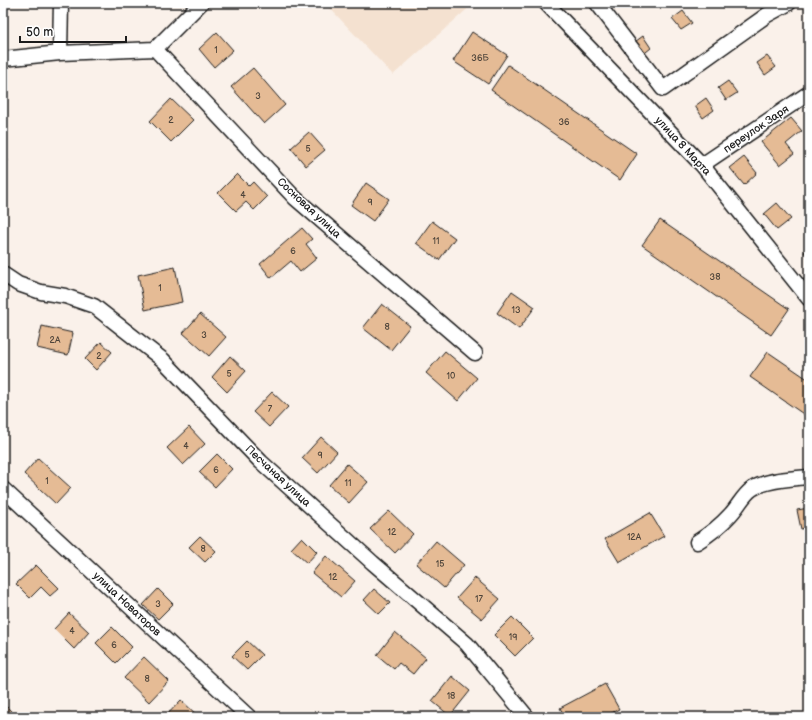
<svg xmlns="http://www.w3.org/2000/svg" width="812" height="720" viewBox="0 0 812 720" font-family="'Balsamiq Sans',sans-serif">
	<rect width="100%" height="100%" fill="#faf1ea"/>
	<filter id="ink" filterUnits="userSpaceOnUse"><feTurbulence type="fractalNoise" baseFrequency=".025" numOctaves="2"/><feDisplacementMap in="SourceGraphic" scale="8" xChannelSelector="R" yChannelSelector="G"/><feConvolveMatrix kernelMatrix="1 2 1 2 8 2 1 2 1" color-interpolation-filters="sRGB"/></filter>
	<g filter="url(#ink)">
		<path fill="#f4e1d0" d="M 325,3 L 474,3 L 393,75 Z"/>
		<path fill="#e5bb95" stroke="#1c1c1c" d="M 683,11 L 692,23 L 681,30 L 672,19 Z
			M 217,32 L 233,50 L 214,67 L 199,49 Z
			M 472,32 L 507,55 L 488,84 L 453,61 Z
			M 643,36 L 651,48 L 641,56 L 632,44 Z
			M 767,56 L 776,67 L 765,75 L 757,63 Z
			M 508,65 L 637,154 L 620,180 L 491,90 Z
			M 253,68 L 285,105 L 264,124 L 231,87 Z
			M 728,81 L 737,93 L 726,100 L 718,88 Z
			M 706,98 L 714,110 L 703,118 L 695,106 Z
			M 171,99 L 193,120 L 171,142 L 150,121 Z
			M 791,118 L 802,131 L 786,144 L 794,154 L 780,165 L 761,142 Z
			M 309,132 L 325,150 L 306,166 L 291,148 Z
			M 3,146 L 8,161 L 3,163 Z
			M 744,157 L 757,173 L 744,185 L 730,168 Z
			M 237,174 L 249,186 L 253,182 L 267,197 L 254,210 L 246,202 L 236,211 L 218,193 Z
			M 366,183 L 389,199 L 373,221 L 351,205 Z
			M 777,203 L 791,219 L 777,230 L 764,214 Z
			M 660,220 L 789,309 L 771,335 L 642,245 Z
			M 432,221 L 455,238 L 439,260 L 416,243 Z
			M 302,228 L 312,239 L 306,244 L 317,258 L 300,272 L 291,261 L 271,278 L 260,264 Z
			M 809,248 L 809,259 L 804,252 Z
			M 175,267 L 182,302 L 145,310 L 138,275 Z
			M 512,291 L 535,307 L 519,329 L 497,313 Z
			M 382,304 L 410,326 L 391,350 L 363,328 Z
			M 200,314 L 226,337 L 209,356 L 183,333 Z
			M 42,326 L 73,333 L 68,355 L 37,348 Z
			M 101,342 L 112,352 L 96,370 L 85,359 Z
			M 445,351 L 477,378 L 458,401 L 426,373 Z
			M 768,352 L 809,380 L 809,418 L 750,377 Z
			M 230,356 L 246,371 L 227,392 L 212,377 Z
			M 272,392 L 288,407 L 269,427 L 253,412 Z
			M 189,427 L 205,444 L 183,465 L 167,448 Z
			M 321,437 L 337,452 L 318,473 L 302,458 Z
			M 217,454 L 232,469 L 215,487 L 199,472 Z
			M 38,458 L 71,488 L 56,504 L 24,474 Z
			M 347,464 L 368,482 L 349,503 L 329,485 Z
			M 809,508 L 809,527 L 801,529 L 797,510 Z
			M 389,511 L 413,534 L 395,553 L 370,529 Z
			M 650,513 L 664,536 L 619,562 L 605,539 Z
			M 200,536 L 216,551 L 205,562 L 189,547 Z
			M 302,537 L 317,552 L 307,563 L 291,549 Z
			M 436,541 L 464,565 L 444,588 L 416,564 Z
			M 326,556 L 355,581 L 341,597 L 312,573 Z
			M 36,565 L 59,588 L 50,596 L 41,587 L 30,598 L 16,584 Z
			M 475,578 L 500,599 L 482,619 L 457,598 Z
			M 158,589 L 173,604 L 158,619 L 143,605 Z
			M 374,589 L 390,603 L 379,614 L 364,600 Z
			M 69,613 L 89,632 L 74,649 L 54,629 Z
			M 512,617 L 533,638 L 515,656 L 494,635 Z
			M 112,627 L 132,647 L 116,663 L 96,643 Z
			M 395,632 L 426,658 L 413,674 L 399,663 L 394,669 L 377,655 Z
			M 247,641 L 262,655 L 247,670 L 232,656 Z
			M 144,657 L 169,681 L 149,702 L 124,678 Z
			M 452,676 L 470,691 L 450,716 L 432,701 Z
			M 605,684 L 619,709 L 604,717 L 565,717 L 560,708 Z
			M 181,700 L 199,717 L 165,717 Z
			M 7,707 L 17,717 L 3,717 L 3,710 Z"/>
		<g fill="none" stroke-linecap="round" stroke-linejoin="round">
			<g stroke="#1c1c1c" stroke-width="17">
				<path id="minor" d="M 546,3 L 702,165 L 809,299
					M 597,3 L 663,89 L 767,15 L 789,3
					M 155,49 L 295,198 L 475,353
					M 60,53 L 61,3
					M 3,59 L 60,53 L 155,49 L 201,3
					M 702,165 L 809,93
					M 3,274 L 18,284 L 41,292 L 65,296 L 94,306 L 163,360 L 261,462 L 373,563 L 467,644 L 527,717
					M 3,489 L 249,717
					M 697,542 C 710,534 720,526 730,515 C 738,507 743,495 752,489 C 765,480 794,478 809,477"/>
			</g>
			<use href="#minor" stroke="#fff" stroke-width="14"/>
		</g>
	</g>
	<g text-anchor="middle" dominant-baseline="central" stroke-width="3" stroke-linejoin="round" paint-order="stroke">
		<g font-size="9" fill="#4e443a">
			<text x="216" y="50">1</text>
			<text x="480" y="58">36Б</text>
			<text x="258" y="96">3</text>
			<text x="171" y="120">2</text>
			<text x="564" y="122">36</text>
			<text x="308" y="149">5</text>
			<text x="243" y="195">4</text>
			<text x="370" y="202">9</text>
			<text x="436" y="241">11</text>
			<text x="293" y="251">6</text>
			<text x="715" y="277">38</text>
			<text x="160" y="288">1</text>
			<text x="516" y="310">13</text>
			<text x="387" y="327">8</text>
			<text x="204" y="335">3</text>
			<text x="55" y="340">2А</text>
			<text x="99" y="356">2</text>
			<text x="229" y="374">5</text>
			<text x="451" y="376">10</text>
			<text x="270" y="409">7</text>
			<text x="186" y="446">4</text>
			<text x="320" y="455">9</text>
			<text x="216" y="470">6</text>
			<text x="47" y="481">1</text>
			<text x="348" y="483">11</text>
			<text x="392" y="532">12</text>
			<text x="634" y="537">12А</text>
			<text x="203" y="549">8</text>
			<text x="440" y="564">15</text>
			<text x="333" y="577">12</text>
			<text x="479" y="599">17</text>
			<text x="158" y="604">3</text>
			<text x="72" y="631">4</text>
			<text x="513" y="637">19</text>
			<text x="114" y="645">6</text>
			<text x="247" y="655">5</text>
			<text x="147" y="679">8</text>
			<text x="451" y="696">18</text>
		</g>
		<g font-size="11" fill="#1c1c1c" stroke="#fff">
			<text transform="translate(756 129) rotate(-34)">переулок Заря</text>
			<text transform="translate(683 146) rotate(47)">улица 8 Марта</text>
			<text transform="translate(309 208) rotate(43)">Сосновая улица</text>
			<text transform="translate(278 476) rotate(43)">Песчаная улица</text>
			<text transform="translate(127 604) rotate(43)">улица Новаторов</text>
		</g>
	</g>
	<rect width="812" height="720" fill="none" stroke="#fff" stroke-width="16"/>
	<rect x="8" y="8" width="796" height="704" fill="none" stroke="#1c1c1c" stroke-width="1.5" filter="url(#ink)"/>
	<path d="M20 36v6h106v-6" fill="none" stroke="#1c1c1c" stroke-width="2"/>
	<text x="26" y="36" font-size="12" fill="#1c1c1c" stroke="#ffffff" stroke-width="3" paint-order="stroke">50 m</text>
</svg>
